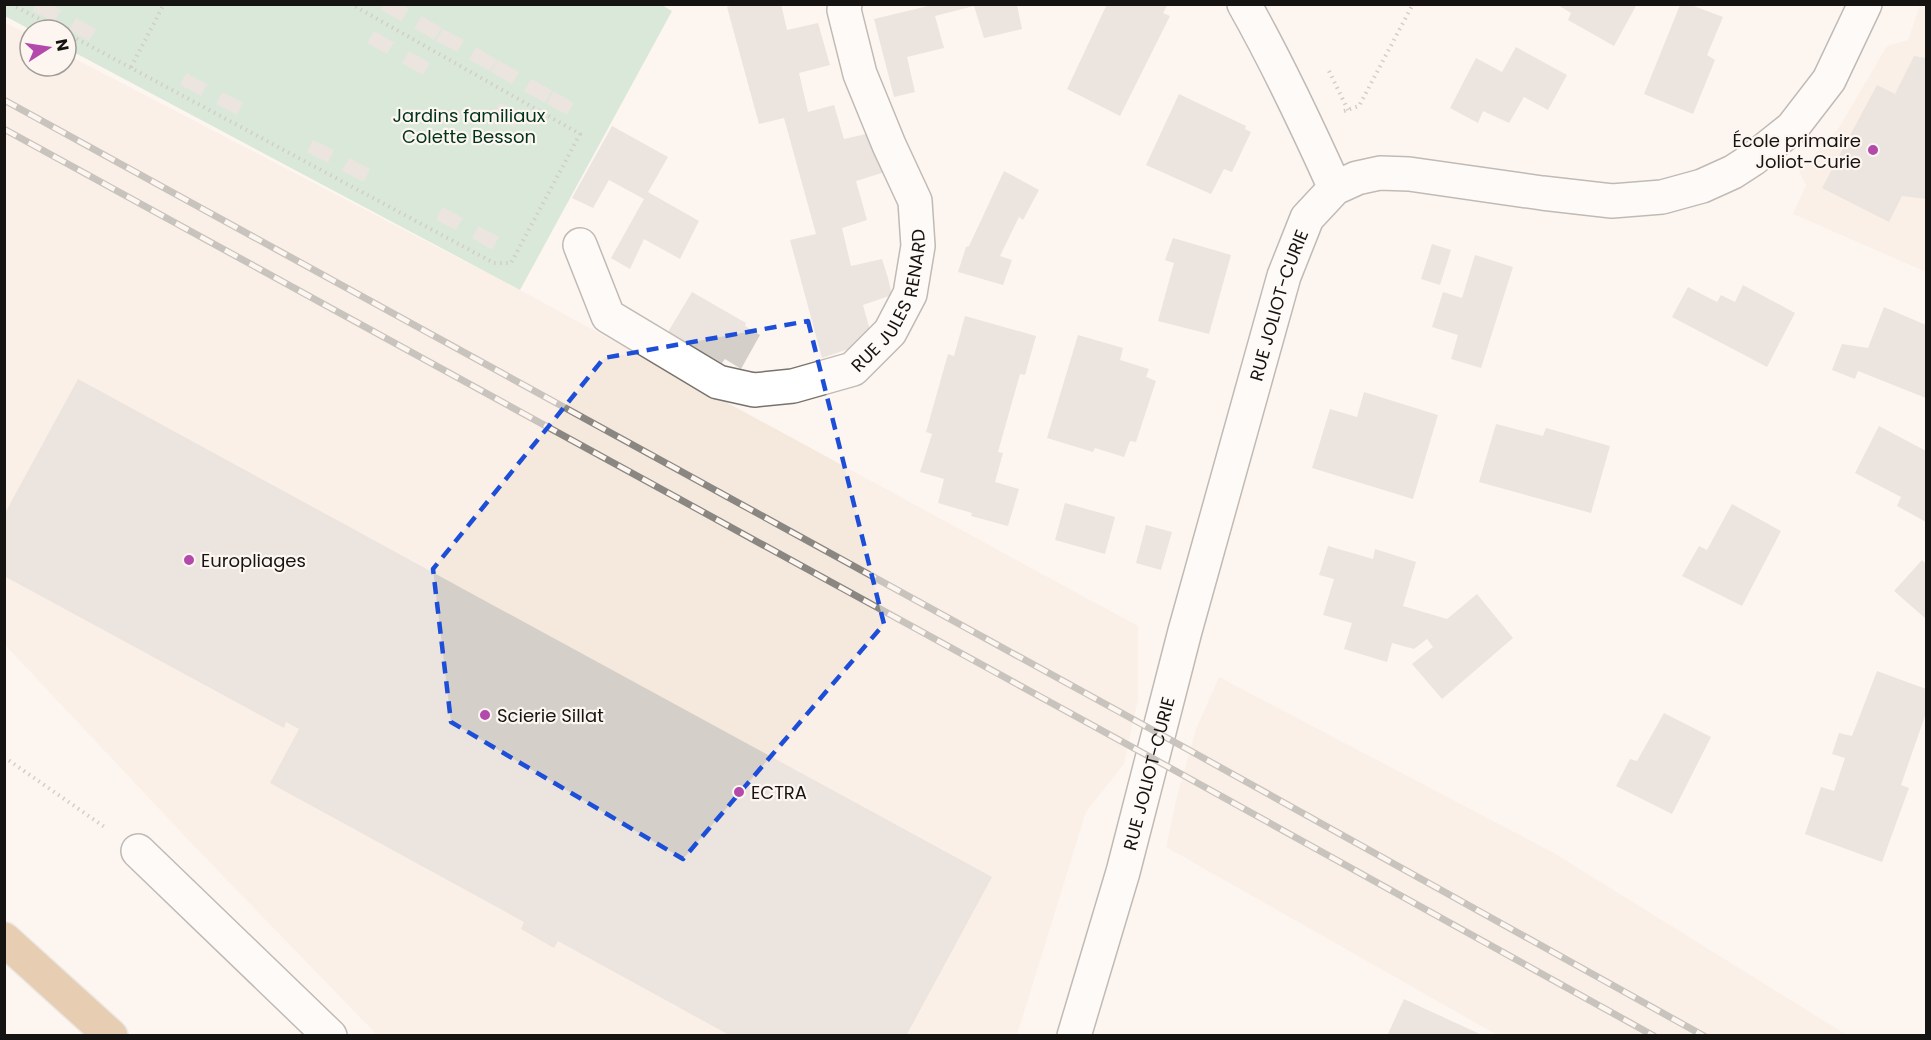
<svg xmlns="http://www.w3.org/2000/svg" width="1931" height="1040" viewBox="0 0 1931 1040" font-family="Poppins,sans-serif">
	<rect width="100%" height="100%" fill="#fdf6f0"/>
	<path fill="#f5e9dd" d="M 1920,5 L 1926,5 L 1926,272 L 1793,214 L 1806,185 L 1799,171 L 1838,129 L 1887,46 L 1908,40 Z
		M 4,22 L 30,35 L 30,66 L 66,66 L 66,54 L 520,290 L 1138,626 L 1138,700 L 1124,764 L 1086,812 L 1017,1035 L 377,1035 L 194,846 L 5,645 Z
		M 1219,677 L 1554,853 L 1847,1035 L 1497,1035 L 1166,847 L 1177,796 L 1196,729 Z"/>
	<path fill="#add8bc" d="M 660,4 L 672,11 L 520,290 L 66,48 L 66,30 L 31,30 L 5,16 L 4,5 Z"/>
	<path fill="#d5cfc9" d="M 36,4 L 50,4 L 61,10 L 54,22 L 33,11 Z
		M 384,4 L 401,4 L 409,9 L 401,21 L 381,10 Z
		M 735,4 L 781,4 L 787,30 L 818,23 L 830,65 L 799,73 L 808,112 L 834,105 L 844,139 L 875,132 L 885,172 L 856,181 L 867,220 L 842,228 L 851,266 L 882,259 L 888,278 L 892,295 L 863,305 L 873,341 L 822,358 L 790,240 L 816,234 L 784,118 L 759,124 L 727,7 Z
		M 1107,4 L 1164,4 L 1167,6 L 1163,13 L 1170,16 L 1120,116 L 1067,89 Z
		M 1556,4 L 1637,4 L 1614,46 L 1568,20 L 1571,13 Z
		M 932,5 L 1017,5 L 1022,29 L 984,38 L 974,6 L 935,16 L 944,48 L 907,57 L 915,92 L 894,97 L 874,19 Z
		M 1680,5 L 1691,5 L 1723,17 L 1707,55 L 1715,60 L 1693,114 L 1644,94 Z
		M 422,16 L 442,28 L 434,40 L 414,28 Z
		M 76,18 L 96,29 L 89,41 L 69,30 Z
		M 443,29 L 464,40 L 457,52 L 436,41 Z
		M 374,31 L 394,42 L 387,54 L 367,43 Z
		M 476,47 L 497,60 L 490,71 L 469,60 Z
		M 1516,47 L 1567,75 L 1548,110 L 1524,97 L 1509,123 L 1483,111 L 1478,123 L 1450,108 L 1476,58 L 1502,72 Z
		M 409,51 L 430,63 L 423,75 L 402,63 Z
		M 1914,56 L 1926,58 L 1926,199 L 1902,196 L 1889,222 L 1822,188 L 1877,85 L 1895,94 Z
		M 498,60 L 519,72 L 512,84 L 491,72 Z
		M 186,73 L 207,84 L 201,96 L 180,85 Z
		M 531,79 L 552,90 L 545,103 L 524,91 Z
		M 553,91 L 574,103 L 567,115 L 547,104 Z
		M 222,92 L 243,102 L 237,115 L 216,104 Z
		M 1179,94 L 1246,126 L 1245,129 L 1251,132 L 1232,172 L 1224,169 L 1211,194 L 1146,165 Z
		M 500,103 L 521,114 L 514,127 L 493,115 Z
		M 612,126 L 668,157 L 648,192 L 699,221 L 680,259 L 644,239 L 630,269 L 611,258 L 644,199 L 609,180 L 593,208 L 572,198 Z
		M 313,140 L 334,150 L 328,163 L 307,152 Z
		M 349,158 L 370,169 L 364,182 L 342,171 Z
		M 1004,171 L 1039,190 L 1023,220 L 1019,217 L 1000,256 L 1012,260 L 1003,285 L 958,272 L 966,247 L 969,246 Z
		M 442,207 L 463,218 L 456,230 L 436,220 Z
		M 478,226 L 499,237 L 492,250 L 472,238 Z
		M 1173,238 L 1231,255 L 1209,334 L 1158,321 L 1174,263 L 1165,260 Z
		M 1432,244 L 1451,250 L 1440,285 L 1421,279 Z
		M 1475,255 L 1513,267 L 1481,368 L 1451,359 L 1458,335 L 1432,327 L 1443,292 L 1462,298 Z
		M 1743,285 L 1795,313 L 1767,367 L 1672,317 L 1688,287 L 1717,302 L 1721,295 L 1735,302 Z
		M 692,292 L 746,323 L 745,326 L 760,335 L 741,369 L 725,359 L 722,363 L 668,332 Z
		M 1884,307 L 1926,325 L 1926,398 L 1858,371 L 1855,379 L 1832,370 L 1842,344 L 1868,348 Z
		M 965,316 L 1036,336 L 1025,375 L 1020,374 L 998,452 L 1003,453 L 995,482 L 1019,489 L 1008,526 L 971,516 L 972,513 L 938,503 L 944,479 L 920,472 L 932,434 L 926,432 L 948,354 L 954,356 Z
		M 1078,335 L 1123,348 L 1120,360 L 1149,369 L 1146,377 L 1156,381 L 1136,442 L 1130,441 L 1124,457 L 1095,448 L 1093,452 L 1047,438 Z
		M 78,379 L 992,877 L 906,1036 L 731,1036 L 558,941 L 554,948 L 521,929 L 524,922 L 270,783 L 299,729 L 286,722 L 284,728 L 4,576 L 4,515 Z
		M 1364,392 L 1438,415 L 1413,499 L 1312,468 L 1330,409 L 1357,417 Z
		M 1496,424 L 1543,436 L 1546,428 L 1610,446 L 1591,513 L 1479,482 Z
		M 1879,426 L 1926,451 L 1926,522 L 1897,506 L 1901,497 L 1855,473 Z
		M 1065,503 L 1115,517 L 1105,554 L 1055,540 Z
		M 1732,504 L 1781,531 L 1742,606 L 1682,576 L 1699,546 L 1707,550 Z
		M 1146,525 L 1172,532 L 1161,570 L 1136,563 Z
		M 1328,546 L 1373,559 L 1375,549 L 1416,562 L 1403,606 L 1447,619 L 1477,594 L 1513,638 L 1442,699 L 1412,664 L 1433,647 L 1427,639 L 1414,649 L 1392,643 L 1387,662 L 1344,649 L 1352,623 L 1323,615 L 1334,579 L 1319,575 Z
		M 1922,560 L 1926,564 L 1926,619 L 1894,591 Z
		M 1877,671 L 1926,689 L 1926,713 L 1901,785 L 1909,788 L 1882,862 L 1805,834 L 1821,787 L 1834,791 L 1845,758 L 1832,754 L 1839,733 L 1852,736 Z
		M 1664,713 L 1711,737 L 1672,814 L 1616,786 L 1630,759 L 1637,761 Z
		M 1404,999 L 1484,1036 L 1387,1036 Z"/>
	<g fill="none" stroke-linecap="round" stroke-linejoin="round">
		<g stroke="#78726c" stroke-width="36">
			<g id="minor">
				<path d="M 1244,4 C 1278,64 1307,126 1335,188"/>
				<path id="s1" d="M 580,245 L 608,316 L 718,382 L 754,390 L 793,386 L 853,369 L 890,332 L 910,294 L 918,246 L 915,201 L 889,145 L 860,74 L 844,10 L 845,4"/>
				<path d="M 138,851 L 330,1036"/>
				<path id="s2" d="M 1074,1036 L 1123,872 L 1185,631 L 1284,276 L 1307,218 L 1335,188 L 1357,178 L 1380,173 L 1409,174 L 1542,193 L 1612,201 L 1662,197 L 1702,186 L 1733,172 L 1753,159 L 1792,128 L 1829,80 L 1865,4"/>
			</g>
		</g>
		<g stroke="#d5d5d4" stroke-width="36">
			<path id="highway" d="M 4,939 L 111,1036"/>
		</g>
		<path stroke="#a19c98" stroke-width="4" stroke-dasharray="1.5 4.5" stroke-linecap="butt" d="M 11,4 L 60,30
			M 66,33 L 494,263 L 511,263 L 580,134 L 351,4
			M 131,67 L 164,4
			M 1329,71 L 1348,110
			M 1344,111 L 1359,106 L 1413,4
			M 4,757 L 106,828"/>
		<use href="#minor" stroke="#fff" stroke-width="33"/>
		<use href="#highway" stroke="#cd9b66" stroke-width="33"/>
		<g stroke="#8a8682" stroke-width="7">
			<path id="rail" d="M 4,100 L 1189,750 L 1704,1036
				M 4,129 L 1183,775 L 1654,1036"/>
		</g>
		<use href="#rail" stroke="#fdf6f0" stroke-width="4.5" stroke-dasharray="14" stroke-linecap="butt"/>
	</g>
	<path d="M0 0H1931V1040H0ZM 808,321 L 884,624 L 683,859 L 451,722 L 433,569 L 604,358 Z" fill="#fdf6f0" fill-opacity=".55" fill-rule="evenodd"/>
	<path fill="none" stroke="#1d4ed8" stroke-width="4.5" stroke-dasharray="12 8" stroke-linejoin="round" d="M 808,321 L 884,624 L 683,859 L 451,722 L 433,569 L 604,358 Z"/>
	<g fill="#b249ab" stroke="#fdf6f0" stroke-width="2">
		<circle cx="1873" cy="150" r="6"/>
		<circle cx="189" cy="560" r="6"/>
		<circle cx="485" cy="715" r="6"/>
		<circle cx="739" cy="792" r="6"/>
	</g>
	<g text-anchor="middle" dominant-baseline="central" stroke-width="4.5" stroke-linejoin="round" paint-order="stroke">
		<g font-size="18" fill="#00331b" stroke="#fdf6f0">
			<text x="469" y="115">Jardins familiaux<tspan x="469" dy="21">Colette Besson</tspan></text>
		</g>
		<g font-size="18" fill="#161412" stroke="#fdf6f0" text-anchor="start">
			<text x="1861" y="140" text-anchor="end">École primaire<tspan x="1861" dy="21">Joliot-Curie</tspan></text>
			<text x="201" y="560">Europliages</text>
			<text x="497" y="715">Scierie Sillat</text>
			<text x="751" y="792">ECTRA</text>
		</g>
		<g font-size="18" fill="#161412" stroke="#fdf6f0">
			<text stroke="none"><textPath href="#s1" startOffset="424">RUE JULES RENARD</textPath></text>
			<text stroke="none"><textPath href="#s2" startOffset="759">RUE JOLIOT-CURIE</textPath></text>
			<text stroke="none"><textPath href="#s2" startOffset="273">RUE JOLIOT-CURIE</textPath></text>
		</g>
	</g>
	<rect width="1931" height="1040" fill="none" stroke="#161412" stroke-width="12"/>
	<g transform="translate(48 48) rotate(78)"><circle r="28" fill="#fdf6f0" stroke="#a19c97" stroke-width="1.5"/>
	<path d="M0-4.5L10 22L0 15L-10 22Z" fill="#b249ab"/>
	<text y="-9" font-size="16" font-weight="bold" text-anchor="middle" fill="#161412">N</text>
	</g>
</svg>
